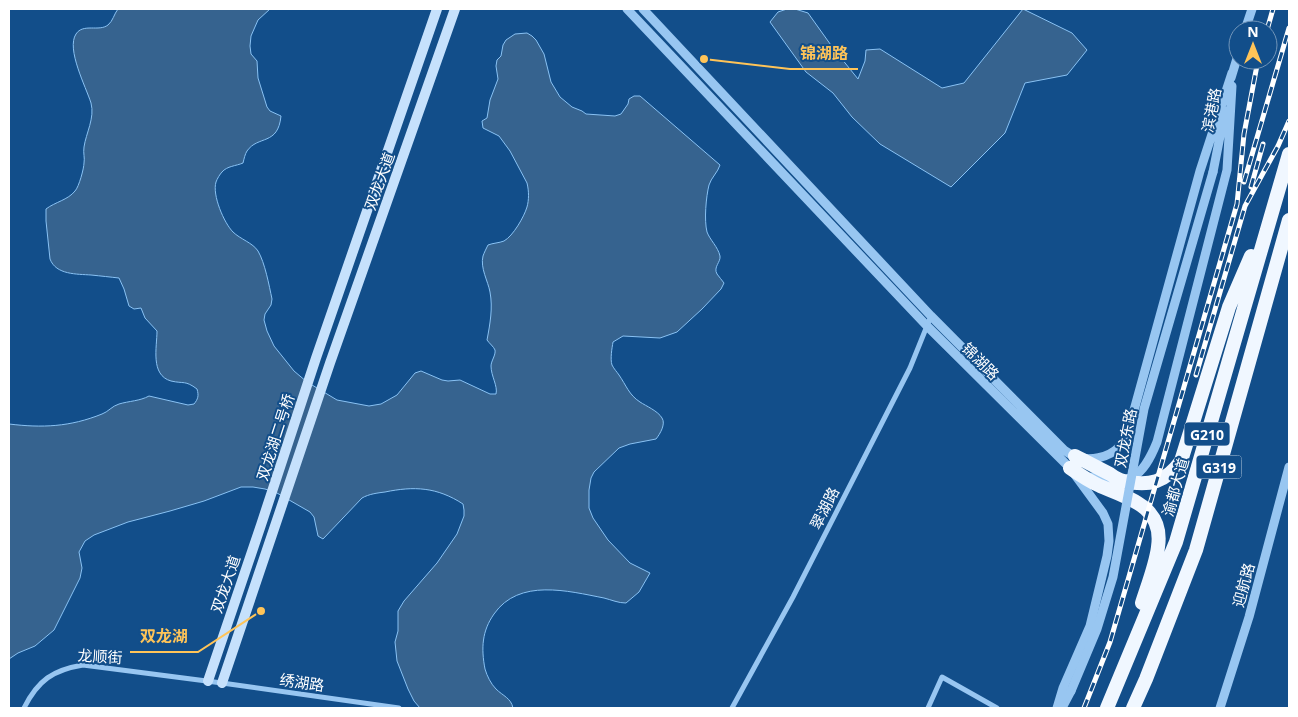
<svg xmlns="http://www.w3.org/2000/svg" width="1298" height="717" viewBox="0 0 1298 717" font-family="'Noto Sans','Noto Sans SC',sans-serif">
	<rect width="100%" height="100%" fill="#124e8a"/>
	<path fill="#36638f" stroke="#89c2f4" d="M 118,9 L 270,9 L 258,20 L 251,36 L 250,46 L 251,54 L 257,61 L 258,78 L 267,107 L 270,111 L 281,116 C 278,146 258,135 247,151 C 245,154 244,159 243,163 C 236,166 227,166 222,172 C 220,174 217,179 216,182 C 212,195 224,223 233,232 C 240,239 253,243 258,251 C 265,263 269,285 272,299 L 271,305 L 265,314 L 264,320 L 267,331 L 274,346 L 294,371 L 307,382 L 337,400 L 369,406 L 381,404 L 397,395 L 415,373 L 421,371 L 442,380 L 448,381 L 460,380 L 490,394 L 496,394 C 498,386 491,376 491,366 C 491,361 496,355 495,350 C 494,347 489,343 487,340 C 490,324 493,308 490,292 C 488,281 480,268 483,256 C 484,253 486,249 488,245 C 493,243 499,243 504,241 C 513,236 524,217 527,207 C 529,200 529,191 527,183 L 510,151 L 499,136 L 483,128 L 482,121 L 487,118 L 490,100 L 498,79 L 496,66 L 497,60 L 501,56 L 503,45 L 506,40 L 515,34 L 527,33 L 532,36 L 536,40 L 544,54 L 551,82 L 560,97 L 572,107 L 582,111 L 586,114 L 615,116 L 621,114 L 628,104 L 629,99 L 634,96 L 640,96 L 720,165 C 718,172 711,178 709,185 C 706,197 704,220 707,232 C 710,240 718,247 720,256 C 721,262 713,267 717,274 C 719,277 722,280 724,283 L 721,289 L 702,309 L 677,332 L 660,338 L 623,336 L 613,342 C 612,348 610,359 612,365 C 614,369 617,372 619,375 C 626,385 629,395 640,402 C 646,406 658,411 662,418 C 666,424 660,434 656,439 L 630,444 L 619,448 L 594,472 L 591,478 L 589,490 L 589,508 L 593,518 L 608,540 L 630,563 L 650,573 L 639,592 L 626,603 C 618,603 612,600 604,598 C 568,591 519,578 494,614 C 482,631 481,648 485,669 C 487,676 491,684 496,689 C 503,696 511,698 513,708 L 420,708 L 414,701 L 408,689 L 397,661 L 395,642 L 398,631 L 398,611 L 404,601 L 437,563 L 457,534 L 464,516 L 464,510 L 463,504 C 437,487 414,486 385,492 C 377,493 369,494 362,498 L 323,539 L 318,536 L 314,517 L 310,512 L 277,493 L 265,489 L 253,487 L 241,487 L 204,501 L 170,511 L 128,522 L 94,535 L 85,541 L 79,552 L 82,568 L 80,578 L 54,630 L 35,646 L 18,653 L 9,659 L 9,424 C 42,428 70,427 102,414 C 108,412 112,406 119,404 C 129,401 140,401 149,396 L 188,405 L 194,404 C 198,399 199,396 197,389 C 185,380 184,384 171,381 C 150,375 157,347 157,331 L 145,318 L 141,308 L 134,309 L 129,306 L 124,289 L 119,278 C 110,277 101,276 91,275 C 77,274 56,275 50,259 L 46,221 L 46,209 C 55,202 68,200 75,191 C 79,187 84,168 84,163 C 85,158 83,153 84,147 C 86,133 95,118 91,103 C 86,87 66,49 76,34 C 83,23 99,32 108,25 C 113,21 114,14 118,9 Z
		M 787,9 L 795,9 L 808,13 L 833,48 L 858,79 L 865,61 L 866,50 L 880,49 L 942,88 L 964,83 L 1023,9 L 1072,33 L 1087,50 L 1067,75 L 1025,83 L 1005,133 L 951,187 L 880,144 L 852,117 L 833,93 L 806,72 L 770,22 L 778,12 Z"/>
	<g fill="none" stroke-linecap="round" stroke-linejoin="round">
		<path stroke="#98c6f1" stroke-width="5" d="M 24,708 C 38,680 53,670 83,665 L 222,683 L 399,708
			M 732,708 L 793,597 L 910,368 L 931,316
			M 928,708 L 942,677 L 997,708"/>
		<path stroke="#98c6f1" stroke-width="9" d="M 627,9 L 927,326 L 1070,468 L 1103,513 L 1108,524 L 1109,541 L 1107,556 L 1090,626 L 1063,688 L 1057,708
			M 643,9 L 931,316 L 1064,450 C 1067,452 1071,455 1074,456 C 1089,462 1109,458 1120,446 C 1123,443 1125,437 1128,432 L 1200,171 L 1232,73
			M 1245,30 L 1252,9
			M 1231,78 L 1238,55
			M 1213,172 L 1225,111
			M 1091,477 C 1130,486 1142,479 1157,442 L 1227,170 L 1232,86
			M 1062,708 L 1071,691
			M 1220,708 L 1249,617 L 1289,467"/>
		<path stroke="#c6e1fc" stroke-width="10" d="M 208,681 L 261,525 L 316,358 L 437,9
			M 222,683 L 330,363 L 455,9"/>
		<path stroke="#f0f7ff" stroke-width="14" d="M 1075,456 C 1087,462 1098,468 1110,474 C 1114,477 1119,480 1124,481 C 1149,487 1166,482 1181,461 L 1229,307 L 1251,256
			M 1070,468 C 1080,475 1089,481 1100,486 C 1129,498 1164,507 1158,547 C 1156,564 1147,587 1142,603
			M 1107,708 L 1176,542 L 1289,154
			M 1133,708 L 1146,679 L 1196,550 L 1289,220"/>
		<g stroke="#fff" stroke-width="5">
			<path id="rail" d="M 1267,30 L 1273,9
				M 1244,182 L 1289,28
				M 1251,187 L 1263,144
				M 1196,375 L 1245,206 L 1278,146 L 1289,121
				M 1084,708 L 1110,642 L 1237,204 L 1244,134 L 1258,60"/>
		</g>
		<use href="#rail" stroke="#124e8a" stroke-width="3" stroke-dasharray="9" stroke-linecap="butt"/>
		<path stroke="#98c6f1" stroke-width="9" d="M 1071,691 L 1097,629 L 1113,577 L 1144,409 L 1213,172"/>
	</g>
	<g text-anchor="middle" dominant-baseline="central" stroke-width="4" stroke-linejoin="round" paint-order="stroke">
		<g fill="#124e8a" stroke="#b8cadc" stroke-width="1">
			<rect x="1184.5" y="422.5" width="45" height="23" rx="4"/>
			<rect x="1196.5" y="455.5" width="45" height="23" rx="4"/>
		</g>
		<g font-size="14" font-weight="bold" fill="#fff">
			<text x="1207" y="434">G210</text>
			<text x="1219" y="467">G319</text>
		</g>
		<g font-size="15" fill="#fff" stroke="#124e8a">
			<text transform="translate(1211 110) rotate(-79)">滨港路</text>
			<text transform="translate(379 181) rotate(-70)">双龙大道</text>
			<text transform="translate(981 361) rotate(45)">锦湖路</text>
			<text transform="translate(275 437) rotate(-72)">双龙湖二号桥</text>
			<text transform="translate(1125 438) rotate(-79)">双龙东路</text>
			<text transform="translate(1175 487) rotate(-74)">渝都大道</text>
			<text transform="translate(824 508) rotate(-63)">翠湖路</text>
			<text transform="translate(225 584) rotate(-71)">双龙大道</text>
			<text transform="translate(1243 585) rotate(-75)">迎航路</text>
			<text transform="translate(100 656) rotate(3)">龙顺街</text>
			<text transform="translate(302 682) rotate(8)">绣湖路</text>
		</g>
	</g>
	<path fill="none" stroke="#ffc458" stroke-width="2" d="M704 59L790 69H858M261 611L198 652H130"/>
	<g fill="#ffc458" stroke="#124e8a" stroke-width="2">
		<circle cx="704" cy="59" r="5"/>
		<circle cx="261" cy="611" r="5"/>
	</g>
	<g font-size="16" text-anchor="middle" font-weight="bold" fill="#ffc458" stroke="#124e8a" stroke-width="4" stroke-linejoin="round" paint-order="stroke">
		<text x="824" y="59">锦湖路</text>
		<text x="164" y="642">双龙湖</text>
	</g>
	<rect width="1298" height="717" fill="none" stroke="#ffffff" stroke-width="20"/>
	<g transform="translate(1253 45)"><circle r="24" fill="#124e8a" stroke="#7195b9"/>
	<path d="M0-4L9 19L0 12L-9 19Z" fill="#ffc458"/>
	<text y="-8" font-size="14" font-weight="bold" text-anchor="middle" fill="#ffffff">N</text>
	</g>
</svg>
